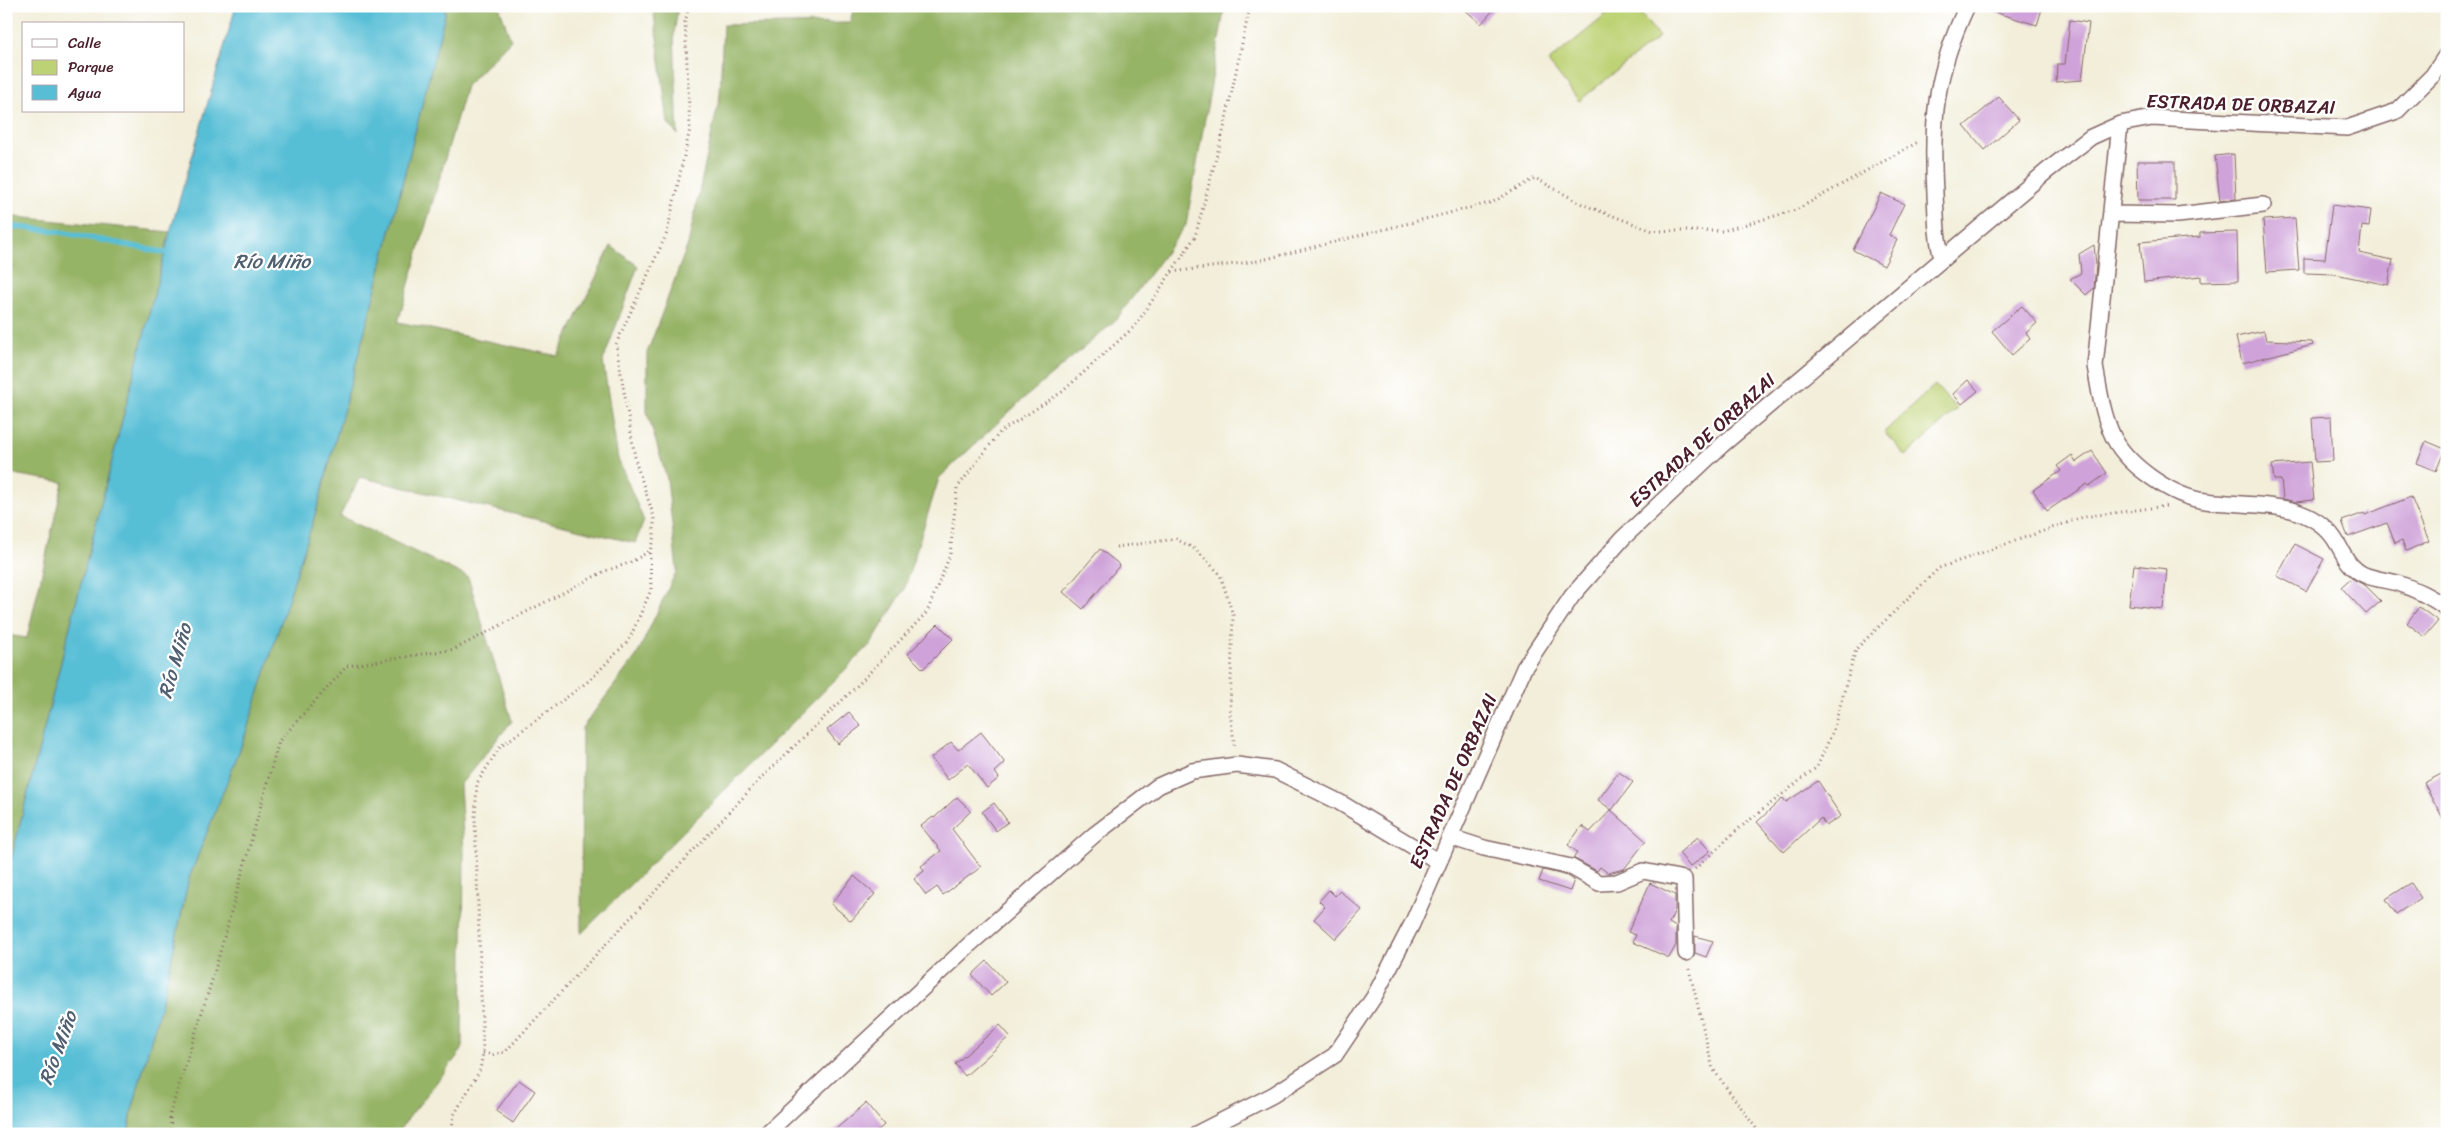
<svg xmlns="http://www.w3.org/2000/svg" width="2453" height="1140" viewBox="0 0 2453 1140" font-family="Sriracha,sans-serif">
	<rect width="100%" height="100%" fill="#fff"/>
	<filter id="ink" filterUnits="userSpaceOnUse"><feTurbulence type="fractalNoise" baseFrequency=".02" numOctaves="2"/><feDisplacementMap in="SourceGraphic" scale="10" xChannelSelector="R" yChannelSelector="G"/><feConvolveMatrix kernelMatrix="1 2 1 2 8 2 1 2 1" color-interpolation-filters="sRGB"/></filter>
	<filter id="wash" filterUnits="userSpaceOnUse"><feTurbulence type="fractalNoise" baseFrequency=".0096" numOctaves="4" result="noise"/><feDisplacementMap in="SourceGraphic" scale="20" xChannelSelector="R" yChannelSelector="G"/><feGaussianBlur stdDeviation="1.12" result="paint"/><feColorMatrix in="noise" values="0 0 0 0 0 0 0 0 0 0 0 0 0 0 0 0 0 1.4 0 .05"/><feComposite in="paint" operator="in"/></filter>
	<g filter="url(#wash)">
		<rect width="100%" height="100%" fill="#f2eed9"/>
		<path fill="#bdd275" stroke="#847850" d="M 1617,6 L 1635,6 L 1659,37 L 1579,101 L 1548,62 Z
			M 1935,385 L 1957,409 L 1906,456 L 1884,432 Z"/>
		<path fill="#96b466" stroke="#706a48" d="M 445,6 L 499,6 L 511,40 L 466,86 L 398,322 L 558,356 L 611,246 L 638,266 L 603,361 L 618,459 L 644,521 L 635,543 L 360,477 L 340,516 L 468,577 L 512,721 L 460,785 L 464,852 L 462,1050 L 396,1134 L 128,1134 L 132,1110 L 165,989 L 189,878 L 244,739 L 318,505 L 370,311 L 445,14 Z
			M 653,6 L 678,6 L 674,35 L 678,135 L 668,123 Z
			M 854,6 L 1225,6 L 1186,225 L 1115,321 L 1022,400 L 939,478 L 904,590 L 870,645 L 581,934 L 582,728 L 637,655 L 677,570 L 667,479 L 647,412 L 647,353 L 688,244 L 720,95 L 723,25 L 850,23 Z
			M 6,216 L 170,232 L 6,879 L 6,635 L 27,638 L 63,482 L 6,473 Z"/>
		<path fill="#57bed5" stroke="#506e80" d="M 236,6 L 445,6 L 445,14 L 370,311 L 318,505 L 244,739 L 189,878 L 165,989 L 132,1110 L 128,1134 L 6,1134 L 6,879 L 170,232 Z"/>
		<g fill="none" stroke-linecap="round" stroke-linejoin="round">
			<path stroke="#57bed5" stroke-width="5.5" d="M 6,226 L 56,231 L 172,254"/>
		</g>
		<g id="blocks">
			<path fill="#cfa3d9" d="M 1461,6 L 1497,6 L 1481,24 Z
				M 1987,6 L 2043,6 L 2037,25 L 1987,10 Z
				M 2070,20 L 2089,23 L 2082,80 L 2056,82 L 2057,64 L 2065,64 Z
				M 1999,97 L 2019,120 L 1985,150 L 1964,126 Z
				M 2234,154 L 2236,199 L 2220,201 L 2215,156 Z
				M 2137,161 L 2175,161 L 2175,200 L 2138,200 Z
				M 1881,193 L 1904,204 L 1889,235 L 1897,240 L 1884,266 L 1853,250 Z
				M 2332,205 L 2371,210 L 2369,227 L 2362,226 L 2359,253 L 2393,260 L 2388,285 L 2335,274 L 2304,273 L 2304,258 L 2325,259 Z
				M 2295,218 L 2299,270 L 2267,272 L 2263,220 Z
				M 2237,232 L 2238,281 L 2201,282 L 2201,276 L 2144,282 L 2140,242 L 2200,237 L 2200,233 Z
				M 2094,245 L 2096,264 L 2094,288 L 2086,295 L 2070,279 L 2081,273 L 2079,254 Z
				M 2022,306 L 2037,323 L 2026,333 L 2030,339 L 2012,355 L 1992,331 Z
				M 2264,331 L 2266,340 L 2312,342 L 2313,345 L 2242,363 L 2236,337 Z
				M 1968,380 L 1978,391 L 1962,404 L 1953,394 Z
				M 2331,417 L 2333,461 L 2315,462 L 2312,418 Z
				M 2426,441 L 2445,449 L 2436,471 L 2417,463 Z
				M 2092,451 L 2107,473 L 2089,486 L 2087,484 L 2047,511 L 2033,490 L 2061,471 L 2057,466 L 2072,455 L 2076,462 Z
				M 2310,462 L 2314,500 L 2296,502 L 2283,499 L 2281,480 L 2274,480 L 2272,465 Z
				M 2411,497 L 2429,541 L 2406,551 L 2402,540 L 2395,543 L 2387,523 L 2348,537 L 2342,521 L 2364,513 L 2365,515 Z
				M 2295,544 L 2324,559 L 2306,591 L 2277,576 Z
				M 1100,549 L 1120,565 L 1083,609 L 1063,592 Z
				M 2134,565 L 2167,569 L 2163,609 L 2129,605 Z
				M 2351,578 L 2366,586 L 2381,601 L 2366,614 L 2341,587 Z
				M 2419,607 L 2438,621 L 2425,637 L 2407,623 Z
				M 938,624 L 953,639 L 923,669 L 908,654 Z
				M 849,712 L 861,726 L 838,744 L 827,730 Z
				M 981,732 L 1005,763 L 995,772 L 999,778 L 987,788 L 968,764 L 948,780 L 931,758 L 951,742 L 958,750 Z
				M 2447,771 L 2447,826 L 2424,783 Z
				M 1619,772 L 1633,782 L 1612,810 L 1598,800 Z
				M 1818,781 L 1841,816 L 1826,826 L 1821,818 L 1784,852 L 1757,822 L 1783,798 L 1786,802 Z
				M 957,797 L 971,811 L 952,829 L 981,867 L 943,895 L 937,887 L 926,895 L 914,879 L 924,871 L 921,866 L 941,851 L 921,826 L 933,817 L 934,818 Z
				M 994,803 L 1008,822 L 996,831 L 982,812 Z
				M 1611,810 L 1646,841 L 1624,869 L 1608,873 L 1600,867 L 1597,871 L 1573,858 L 1577,852 L 1568,845 L 1582,826 L 1590,832 Z
				M 1698,837 L 1710,851 L 1690,867 L 1679,853 Z
				M 1543,870 L 1568,876 L 1574,880 L 1570,891 L 1539,881 Z
				M 854,876 L 875,894 L 851,921 L 831,904 Z
				M 1650,883 L 1675,895 L 1675,910 L 1669,923 L 1676,927 L 1676,945 L 1669,958 L 1633,942 L 1636,935 L 1628,932 Z
				M 2411,883 L 2421,898 L 2396,914 L 2386,899 Z
				M 1329,890 L 1335,896 L 1340,891 L 1362,910 L 1336,939 L 1314,919 L 1325,907 L 1319,901 Z
				M 1695,936 L 1713,941 L 1706,957 L 1695,953 Z
				M 987,961 L 1006,982 L 991,996 L 972,975 Z
				M 1000,1025 L 1010,1036 L 965,1076 L 955,1064 Z
				M 519,1080 L 535,1091 L 513,1123 L 496,1111 Z
				M 866,1103 L 884,1125 L 874,1134 L 830,1134 Z"/>
		</g>
	</g>
	<g filter="url(#ink)">
		<use href="#blocks" fill-opacity="0" stroke="#856768" stroke-width="1"/>
		<g fill="none" stroke-linecap="round" stroke-linejoin="round">
			<g stroke="#856768" stroke-width="18">
				<path id="minor" d="M 2120,124 L 2095,366 C 2099,388 2102,411 2111,432 C 2124,464 2172,497 2206,501 C 2234,505 2275,503 2300,513 C 2316,519 2329,529 2337,543 C 2343,552 2346,562 2354,568 C 2365,579 2383,579 2397,583 C 2413,588 2434,598 2447,609
					M 2112,214 L 2178,215 L 2263,205
					M 1942,258 C 1936,237 1936,215 1935,193 C 1931,120 1935,74 1967,6
					M 1450,837 L 1484,848 L 1571,867 L 1599,883 L 1617,882 L 1643,871 L 1684,879 L 1686,953
					M 766,1134 L 970,944 L 1094,835 L 1158,786 L 1192,771 L 1237,765 L 1275,770 L 1339,802 L 1439,862
					M 1196,1134 L 1273,1095 L 1335,1055 L 1374,997 L 1412,924 L 1524,668 L 1572,596 L 1623,538 L 1722,445 L 2048,170 L 2091,137 L 2120,124 L 2152,118 L 2347,128 L 2397,111 L 2433,75 L 2447,54"/>
			</g>
			<path stroke="#856768" stroke-width="3" stroke-dasharray="1 4" stroke-linecap="butt" d="M 1172,272 L 1258,261 L 1493,202 L 1535,178 L 1584,205 L 1653,231 L 1722,231 L 1796,210 L 1918,142
				M 1116,547 L 1176,539 L 1195,549 L 1220,574 L 1233,615 L 1230,713 L 1235,749
				M 1695,869 L 1737,830 L 1817,767 L 1833,731 L 1856,649 L 1939,568 L 2083,517 L 2166,506
				M 1689,969 L 1713,1069 L 1760,1134
				M 483,1053 L 492,1055 L 505,1052 L 762,777 L 855,688 L 927,612 L 950,555 L 957,488 L 1000,432 L 1062,392 L 1135,326 L 1195,237 L 1224,128 L 1250,6
				M 171,1134 L 170,1114 L 213,977 L 279,741 L 347,666 L 455,649 L 605,571 L 629,563 L 650,551 L 654,536 L 654,517 L 636,463 L 616,344 L 667,233 L 690,129 L 685,22 L 689,6
				M 451,1134 L 454,1115 L 480,1070 L 483,1053 L 475,818 L 477,783 L 500,747 L 590,680 L 629,640 L 651,590 L 650,552"/>
			<use href="#minor" stroke="#fff" stroke-width="15"/>
		</g>
	</g>
	<g text-anchor="middle" dominant-baseline="central" stroke-width="4.5" stroke-linejoin="round" paint-order="stroke">
		<g font-size="19" fill="#4a1f2b" stroke="#fff">
			<text transform="translate(2241 104) rotate(2)">ESTRADA DE ORBAZAI</text>
			<text transform="translate(1702 440) rotate(-42)">ESTRADA DE ORBAZAI</text>
			<text transform="translate(1453 781) rotate(-66)">ESTRADA DE ORBAZAI</text>
		</g>
		<g font-size="20" font-style="italic" fill="#4f5f6f" stroke="#fff">
			<text x="272" y="261">Río Miño</text>
			<text transform="translate(175 661) rotate(-74)">Río Miño</text>
			<text transform="translate(58 1048) rotate(-70)">Río Miño</text>
		</g>
	</g>
	<rect width="2453" height="1140" fill="none" stroke="#fff" stroke-width="25"/>
	<rect x="22" y="22" width="162" height="90" fill="#ffffff" stroke="#b7a5aa"/>
	<rect x="32" y="39" width="25" height="8" fill="#ffffff" stroke="#b7a5aa"/>
	<text x="68" y="48" font-size="15" fill="#4a1f2b">Calle</text>
	<rect x="32" y="60" width="25" height="15" fill="#bdd275" stroke="#b7a5aa"/>
	<text x="68" y="72" font-size="15" fill="#4a1f2b">Parque</text>
	<rect x="32" y="85" width="25" height="15" fill="#57bed5" stroke="#b7a5aa"/>
	<text x="68" y="98" font-size="15" fill="#4a1f2b">Agua</text>
</svg>
